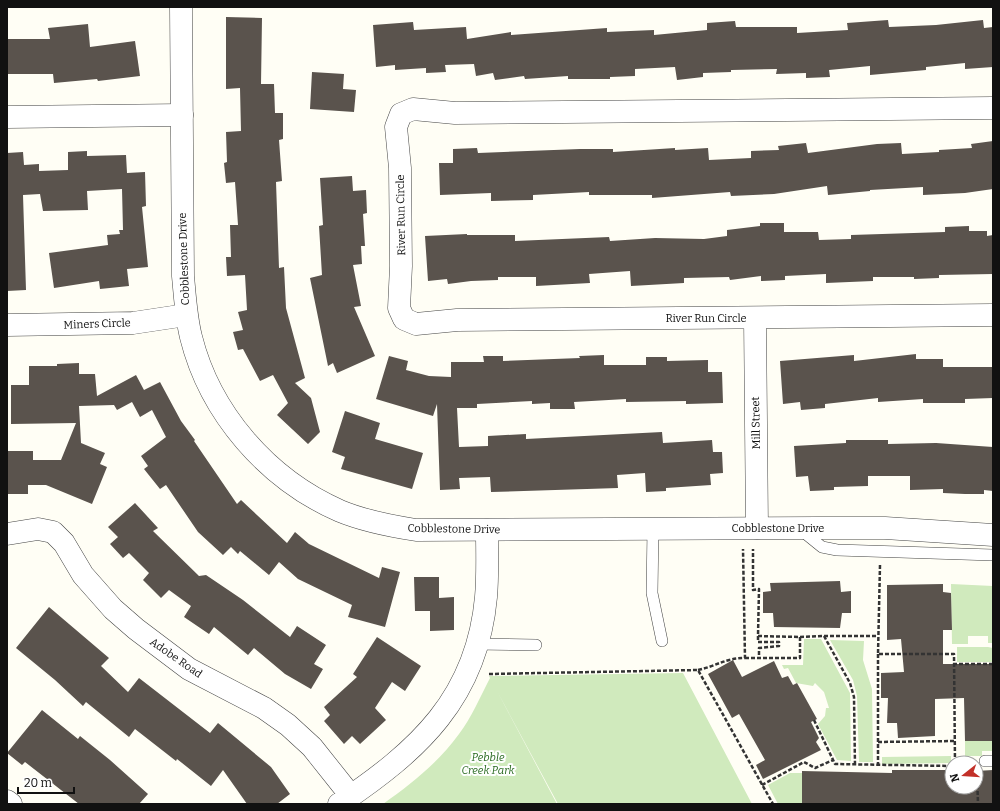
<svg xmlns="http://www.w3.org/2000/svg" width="1000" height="811" viewBox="0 0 1000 811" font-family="Bitter,serif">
	<rect width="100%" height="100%" fill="#fffef5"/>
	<path fill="#d0eabd" d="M 951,584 L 993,586 L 993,643 L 988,643 L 988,636 L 968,636 L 968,644 L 952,644 Z
		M 804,639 L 821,639 L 850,693 L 851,761 L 837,760 L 818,724 L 825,716 L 826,708 L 829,708 L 824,692 L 815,683 L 813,686 L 796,683 L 788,668 L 784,669 L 782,665 L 803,665 Z
		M 830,640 L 864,641 L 863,660 L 872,689 L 873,762 L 859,762 L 857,696 L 853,680 Z
		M 957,647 L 988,647 L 993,648 L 993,662 L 957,662 Z
		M 683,673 L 752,804 L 558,804 L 497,691 L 557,804 L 383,804 C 411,784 438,763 459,734 C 472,717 480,697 490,678 L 489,676 Z
		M 965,741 L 993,741 L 993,751 L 982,751 L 982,756 L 965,756 Z
		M 951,756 L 951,763 L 882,764 L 882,757 Z
		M 790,773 L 802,773 L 802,804 L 778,804 L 768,785 Z"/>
	<path fill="#5a534d" d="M 226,17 L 262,18 L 261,84 L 274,84 L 275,113 L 283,113 L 283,139 L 279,140 L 282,181 L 276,182 L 279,268 L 284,267 L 286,308 L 305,378 L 295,383 L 311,398 L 320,432 L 308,444 L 277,415 L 288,403 L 273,375 L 260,381 L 243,349 L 238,350 L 233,332 L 243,330 L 238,312 L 247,310 L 245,275 L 227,276 L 226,257 L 231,257 L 230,225 L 238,225 L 235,182 L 226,183 L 224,163 L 227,162 L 226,132 L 241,131 L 240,88 L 226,89 Z
		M 888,20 L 889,27 L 936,25 L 983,20 L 984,28 L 993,27 L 993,67 L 965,69 L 965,63 L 926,67 L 926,70 L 870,75 L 870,66 L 829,70 L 830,77 L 806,78 L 806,73 L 776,74 L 777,69 L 731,70 L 731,72 L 703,73 L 703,77 L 677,80 L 675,67 L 635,69 L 635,76 L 610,77 L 610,79 L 568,79 L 568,76 L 525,79 L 524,76 L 495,80 L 493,73 L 476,76 L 474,64 L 445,65 L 446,72 L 426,73 L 426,68 L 395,70 L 395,65 L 376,67 L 373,25 L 413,22 L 414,30 L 466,27 L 467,39 L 511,32 L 511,35 L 607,28 L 607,32 L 654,30 L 654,35 L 707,30 L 707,23 L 735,21 L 736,27 L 797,27 L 797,33 L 848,30 L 847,23 Z
		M 88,24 L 90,47 L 135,41 L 140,76 L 98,81 L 97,79 L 54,83 L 53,74 L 7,74 L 7,39 L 50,39 L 48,28 Z
		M 312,72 L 344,74 L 343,89 L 356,90 L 354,112 L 310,109 Z
		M 993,141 L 993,189 L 965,193 L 923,195 L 923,187 L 870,190 L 870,191 L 828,195 L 827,186 L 774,194 L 731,196 L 730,192 L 652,198 L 652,195 L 589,195 L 589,192 L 533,195 L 533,200 L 491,201 L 491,193 L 440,195 L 439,163 L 453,163 L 453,149 L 477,148 L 478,153 L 580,149 L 613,149 L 613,152 L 675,148 L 675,150 L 708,148 L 709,160 L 751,158 L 751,151 L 779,150 L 778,146 L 806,143 L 808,153 L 877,144 L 901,143 L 902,154 L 939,152 L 939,150 L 972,148 L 971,144 Z
		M 87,151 L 87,156 L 126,155 L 127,173 L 145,172 L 146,206 L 142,207 L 148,267 L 127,269 L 129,286 L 100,289 L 99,281 L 54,288 L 49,253 L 108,245 L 107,235 L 120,234 L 119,230 L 123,230 L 122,189 L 87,191 L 88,210 L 43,211 L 40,194 L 23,195 L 26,290 L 7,291 L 7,153 L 23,152 L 24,165 L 39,164 L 39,171 L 68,170 L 68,152 Z
		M 352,176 L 353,191 L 366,190 L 367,213 L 363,214 L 365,246 L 361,246 L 362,264 L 353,265 L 361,306 L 354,307 L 375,356 L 337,373 L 333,363 L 328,366 L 310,278 L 322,275 L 319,226 L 323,225 L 320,178 Z
		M 760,223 L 784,223 L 784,232 L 818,232 L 819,240 L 851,239 L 851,235 L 945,232 L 945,227 L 969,226 L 969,231 L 987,231 L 987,236 L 993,235 L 993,274 L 939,275 L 939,278 L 914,279 L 914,277 L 873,277 L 873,281 L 826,283 L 826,274 L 785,276 L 785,280 L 761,281 L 761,276 L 730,280 L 729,277 L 684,278 L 684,283 L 631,286 L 630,271 L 589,274 L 590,283 L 536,286 L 536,277 L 498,277 L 498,280 L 471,281 L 448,284 L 447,279 L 428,281 L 425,236 L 467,234 L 467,235 L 515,235 L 515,241 L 609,237 L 610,241 L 655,238 L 704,239 L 727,236 L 727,230 L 760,226 Z
		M 916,354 L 916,359 L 943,359 L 943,367 L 993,367 L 993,398 L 965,399 L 965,403 L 923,403 L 923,399 L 878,402 L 878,398 L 825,404 L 825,408 L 801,410 L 800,402 L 783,404 L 780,361 L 854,355 L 854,361 Z
		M 604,355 L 604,365 L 646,365 L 646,357 L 667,357 L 667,361 L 708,360 L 708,372 L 722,372 L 723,403 L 686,404 L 686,401 L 626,402 L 626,399 L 574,402 L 575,409 L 550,409 L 550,403 L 532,404 L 532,401 L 477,404 L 477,408 L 457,408 L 459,447 L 488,446 L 488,436 L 526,434 L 526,439 L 662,432 L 663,443 L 712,440 L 713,452 L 722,452 L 723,473 L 710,474 L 711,485 L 666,488 L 666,491 L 646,492 L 645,473 L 617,475 L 618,488 L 491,492 L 490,477 L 459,478 L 460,489 L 440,490 L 437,404 L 433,416 L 376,399 L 389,356 L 408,361 L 406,370 L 429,376 L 451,377 L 451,362 L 484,362 L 483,356 L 503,356 L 503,361 L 580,358 L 579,356 Z
		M 79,363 L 79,374 L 95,374 L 97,396 L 136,375 L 144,390 L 160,382 L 181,421 L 195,440 L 194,441 L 237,504 L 241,500 L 287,543 L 295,532 L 309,544 L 379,578 L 382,567 L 400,572 L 385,627 L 348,617 L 352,605 L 298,579 L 279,562 L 269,575 L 240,551 L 238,554 L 231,547 L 223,555 L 198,532 L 166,485 L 160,489 L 144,469 L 148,466 L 141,456 L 166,437 L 152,410 L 140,417 L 132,402 L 117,410 L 114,405 L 79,406 L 81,443 L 105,453 L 100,464 L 107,467 L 92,504 L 46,485 L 28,485 L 28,494 L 7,494 L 7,451 L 33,451 L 33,460 L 61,460 L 76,423 L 11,424 L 11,385 L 29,385 L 29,366 L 57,366 L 57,364 Z
		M 345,411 L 380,423 L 375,439 L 423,453 L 412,489 L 341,469 L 345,457 L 332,452 Z
		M 846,440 L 888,440 L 888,444 L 936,443 L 993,447 L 993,491 L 984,490 L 984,494 L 965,494 L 943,493 L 943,489 L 910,490 L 910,476 L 868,476 L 868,486 L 834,487 L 834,490 L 810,491 L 808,476 L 796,477 L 794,446 L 846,443 Z
		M 135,503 L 158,528 L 153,531 L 199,576 L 206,575 L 243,600 L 290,637 L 297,626 L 326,645 L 314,664 L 323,669 L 311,689 L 285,674 L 254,648 L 248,655 L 214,627 L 209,634 L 184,617 L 191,606 L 169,590 L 161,598 L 143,580 L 149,573 L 129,553 L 123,558 L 110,544 L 118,537 L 108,527 Z
		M 414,577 L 439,577 L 439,598 L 454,597 L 454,630 L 430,631 L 430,611 L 415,611 Z
		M 840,581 L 841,592 L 851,591 L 851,613 L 842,613 L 840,628 L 774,627 L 773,613 L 763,613 L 763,592 L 771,591 L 770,583 Z
		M 943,584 L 943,592 L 951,593 L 952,630 L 943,630 L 943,664 L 993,664 L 993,741 L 965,741 L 964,698 L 935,699 L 935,736 L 898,738 L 897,723 L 887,723 L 888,698 L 881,698 L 881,673 L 904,672 L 901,639 L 887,640 L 887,585 Z
		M 49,607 L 109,658 L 101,666 L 128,692 L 139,678 L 210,733 L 218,723 L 271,767 L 290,794 L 277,804 L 247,804 L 223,770 L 211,786 L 177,759 L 176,761 L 135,729 L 129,737 L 86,702 L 83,706 L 55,680 L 16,648 Z
		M 377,637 L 421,666 L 405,691 L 392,682 L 375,708 L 386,720 L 360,744 L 352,736 L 344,744 L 324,721 L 330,715 L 324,707 L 357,677 L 353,674 Z
		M 733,660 L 742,677 L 774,661 L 782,678 L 788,676 L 793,685 L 797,683 L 817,719 L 811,722 L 819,738 L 816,742 L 821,750 L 763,779 L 756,765 L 765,760 L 739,714 L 732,718 L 708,674 Z
		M 42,710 L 78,739 L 80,736 L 110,760 L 148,794 L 139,804 L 79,804 L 25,762 L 22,765 L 7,753 Z
		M 892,770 L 952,770 L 952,787 L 976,787 L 976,771 L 993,770 L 993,804 L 802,804 L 802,771 L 892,773 Z"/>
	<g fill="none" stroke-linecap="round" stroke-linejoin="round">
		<g stroke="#444" stroke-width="12">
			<path id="service" d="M 653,529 L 652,593 L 662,641
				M 801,530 L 822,547 L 837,550 L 993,555
				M 476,644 L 536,645
				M 985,761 L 993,761"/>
		</g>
		<g stroke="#444" stroke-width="23">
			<path id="minor" d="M 993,108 L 455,113 L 413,109 L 401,114 L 396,127 L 400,168 L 401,266 L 399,308 L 404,319 L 416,324 L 457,320 L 993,315
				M 7,117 L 182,115
				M 755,318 L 757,528
				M 7,325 L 133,323 L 186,315
				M 7,534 L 38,529 L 53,532 L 64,543 L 83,575 L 113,609 L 136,629 L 189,669 L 264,708 L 288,725 L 312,747 L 351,796
				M 7,801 L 11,804
				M 339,804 C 418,751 477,698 486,597 C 488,575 487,553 487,530"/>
		</g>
		<g stroke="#444" stroke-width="23">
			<path id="tertiary" d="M 181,7 L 183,276 C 185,297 186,317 191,337 C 210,413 267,479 340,511 C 364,521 390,526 416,530 L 819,528 L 885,528 L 993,535"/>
		</g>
		<path stroke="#333" stroke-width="2.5" stroke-dasharray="4 2" stroke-linecap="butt" d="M 880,565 L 878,654 L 954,654 L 955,763
			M 758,636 L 758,642 L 779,642 L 779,646 L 759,648 L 759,658
			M 824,636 L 878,636
			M 800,637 L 824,636 L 850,683 L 854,697 L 855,766
			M 745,658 L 800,658 L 800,637 L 758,636 L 759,589 L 753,590 L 753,549
			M 953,664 L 993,664
			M 698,670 C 717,666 725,658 745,658 L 743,549
			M 489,674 L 698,670 L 773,804
			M 814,720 L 835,764 L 952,766
			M 878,742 L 954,741
			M 878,766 L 878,654
			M 977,773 L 978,804
			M 762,785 L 804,762 L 815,768 L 833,760"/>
		<use href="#service" stroke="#fff" stroke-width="11"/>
		<use href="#minor" stroke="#fff" stroke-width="22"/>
		<use href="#tertiary" stroke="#fff" stroke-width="22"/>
	</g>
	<g text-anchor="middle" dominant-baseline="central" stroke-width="4" stroke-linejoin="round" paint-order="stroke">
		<g font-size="11" fill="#111" stroke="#fff">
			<text transform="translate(401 215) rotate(-91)">River Run Circle</text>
			<text transform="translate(184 259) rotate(-92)">Cobblestone Drive</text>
			<text x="706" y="318">River Run Circle</text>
			<text transform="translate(97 324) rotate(-2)">Miners Circle</text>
			<text transform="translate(756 423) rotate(-91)">Mill Street</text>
			<text x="778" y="528">Cobblestone Drive</text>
			<text transform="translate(454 529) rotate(1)">Cobblestone Drive</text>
			<text transform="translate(176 658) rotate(35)">Adobe Road</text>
		</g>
		<g font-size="11" font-style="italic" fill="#286a20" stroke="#fff">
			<text x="488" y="757">Pebble<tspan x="488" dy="13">Creek Park</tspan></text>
		</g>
	</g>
	<rect width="1000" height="811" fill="none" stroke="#111111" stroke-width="16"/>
	<g transform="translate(964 775) rotate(253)"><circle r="19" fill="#ffffff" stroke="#a0a0a0"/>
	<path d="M0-3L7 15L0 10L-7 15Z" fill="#c23028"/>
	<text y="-6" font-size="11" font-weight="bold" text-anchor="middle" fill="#111111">N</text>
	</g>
	<path d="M18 787v6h56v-6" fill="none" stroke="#111111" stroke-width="2"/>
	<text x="24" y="787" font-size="12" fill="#111111" stroke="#ffffff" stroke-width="3" paint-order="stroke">20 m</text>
</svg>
